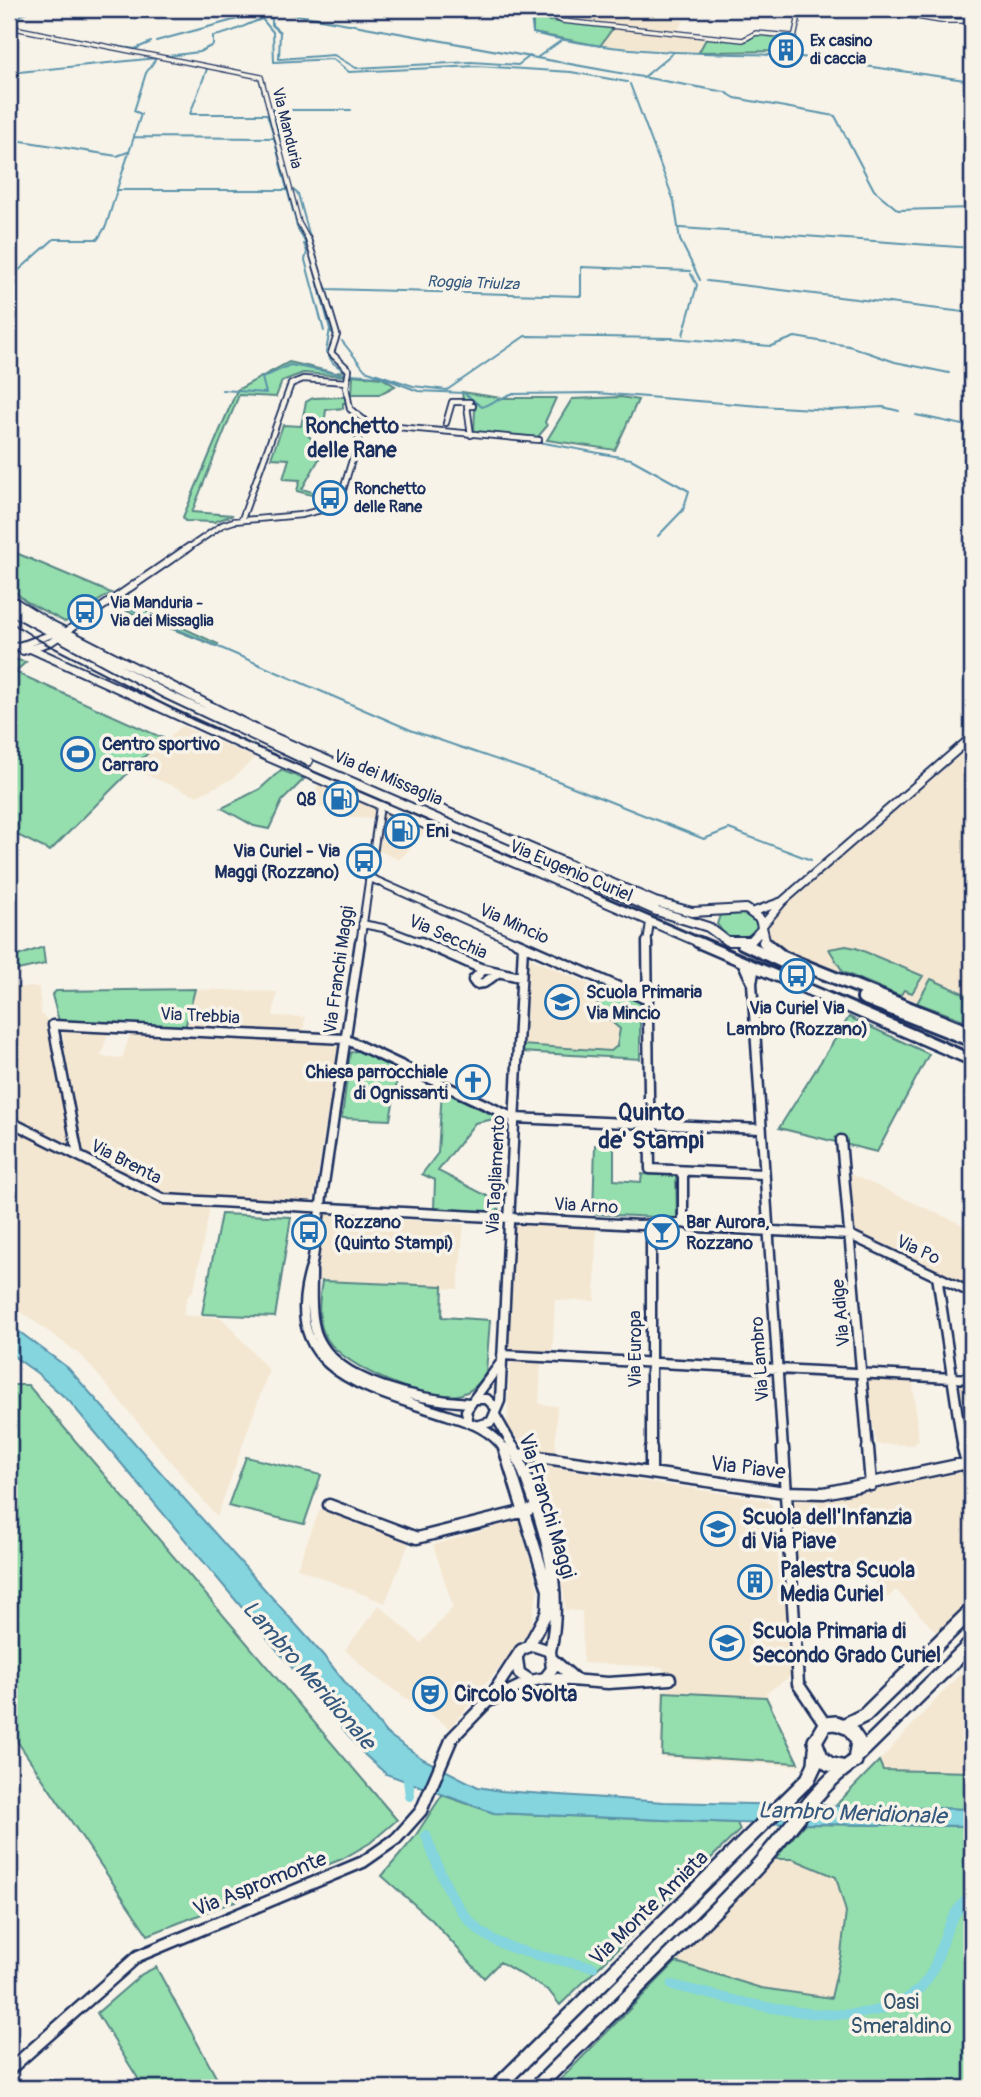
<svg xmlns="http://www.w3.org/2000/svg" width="981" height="2097" viewBox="0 0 981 2097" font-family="Pangolin,sans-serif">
	<rect width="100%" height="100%" fill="#f7f3e8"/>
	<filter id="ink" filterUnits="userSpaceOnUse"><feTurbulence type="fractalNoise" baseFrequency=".0143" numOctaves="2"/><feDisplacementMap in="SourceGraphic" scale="14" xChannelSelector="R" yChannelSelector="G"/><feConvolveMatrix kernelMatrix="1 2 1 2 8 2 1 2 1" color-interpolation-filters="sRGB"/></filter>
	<g filter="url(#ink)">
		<path fill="#f4e7d2" d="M 562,9 L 647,9 L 651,15 L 684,21 L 676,33 L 563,20 L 556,17 Z
			M 613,28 L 708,39 L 699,52 L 600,46 Z
			M 182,726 L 255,758 L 232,779 L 197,796 L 132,769 Z
			M 972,745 L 972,1024 L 847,973 L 786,953 L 767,940 L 766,926 L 772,917 Z
			M 320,780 L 430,827 L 399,860 L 373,848 L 378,818 L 344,817 L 310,802 Z
			M 530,958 L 589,984 L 593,983 L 609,996 L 620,1029 L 617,1046 L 612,1051 L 522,1045 L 525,961 Z
			M 9,987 L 39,987 L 41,1014 L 53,1025 L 78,1155 L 164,1199 L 211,1202 L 194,1289 L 187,1298 L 183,1315 L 222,1318 L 269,1370 L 217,1517 L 82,1356 L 9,1303 Z
			M 195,989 L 277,992 L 273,1016 L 305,1017 L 303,1037 L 185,1031 Z
			M 66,1028 L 109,1030 L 101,1056 L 122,1058 L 131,1032 L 339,1041 L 314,1198 L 309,1202 L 169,1196 L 81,1154 L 62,1031 Z
			M 844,1171 L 972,1229 L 972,1293 L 850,1235 Z
			M 324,1214 L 464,1224 L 458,1289 L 316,1281 Z
			M 510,1219 L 596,1223 L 595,1301 L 555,1300 L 552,1359 L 502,1355 Z
			M 510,1361 L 541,1362 L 539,1404 L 557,1406 L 555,1458 L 527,1451 L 507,1425 Z
			M 862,1372 L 912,1375 L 919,1440 L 914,1445 L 877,1444 Z
			M 958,1383 L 972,1384 L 972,1437 L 965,1437 Z
			M 538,1465 L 766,1500 L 773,1506 L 782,1600 L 790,1601 L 794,1674 L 766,1693 L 799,1766 L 660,1757 L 662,1690 L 675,1687 L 662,1667 L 583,1663 L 582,1611 L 565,1610 L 564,1593 L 532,1471 Z
			M 963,1472 L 972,1492 L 972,1598 L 937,1633 L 896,1590 L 888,1598 L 876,1587 L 874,1562 L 835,1570 L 797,1564 L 790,1498 L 828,1499 Z
			M 320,1509 L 409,1543 L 385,1603 L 297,1568 Z
			M 519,1520 L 538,1590 L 530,1630 L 450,1728 L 372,1675 L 345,1650 L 379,1605 L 421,1643 L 453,1607 L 433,1545 Z
			M 972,1661 L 972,1772 L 883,1770 L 879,1761 Z
			M 775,1859 L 793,1859 L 836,1877 L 846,1912 L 841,1954 L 831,1998 L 761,1988 L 676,1962 Z"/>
		<path fill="#95dead" stroke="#588686" stroke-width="2" d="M 533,9 L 557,9 L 549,21 L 613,28 L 600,46 L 533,33 Z
			M 756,33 L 790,37 L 789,51 L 699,52 L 707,37 L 746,41 Z
			M 289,362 L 336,373 L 342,371 L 344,376 L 303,373 L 282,381 L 276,397 L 239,395 L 192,512 L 233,515 L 214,522 L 185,521 L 183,517 L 237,390 Z
			M 353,375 L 382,378 L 395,386 L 380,394 L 352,394 Z
			M 462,392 L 501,398 L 556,398 L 545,422 L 547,426 L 537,438 L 530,438 L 474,433 L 475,409 L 472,400 L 463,401 Z
			M 342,397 L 347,397 L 347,403 L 343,403 L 343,408 L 326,410 L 324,425 L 307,428 L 306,433 L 323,452 L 302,489 L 319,494 L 315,496 L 297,491 L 300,480 L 283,479 L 289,459 L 271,458 L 283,425 L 301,426 L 306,402 L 313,398 Z
			M 621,397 L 638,400 L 615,450 L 547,440 L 572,399 Z
			M 9,550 L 111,593 L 65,622 L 27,602 L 9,587 Z
			M 123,600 L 218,644 L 216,646 L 114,606 Z
			M 9,658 L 26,662 L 15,672 L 163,738 L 50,851 L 9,831 Z
			M 281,770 L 304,779 L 282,801 L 269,829 L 254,826 L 222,808 L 260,789 Z
			M 740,910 L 757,921 L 757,930 L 743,938 L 725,935 L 717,924 L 720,915 Z
			M 846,946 L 856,948 L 923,976 L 912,993 L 904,990 L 900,996 L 843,972 L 829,949 Z
			M 43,947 L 45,964 L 9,972 L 9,959 Z
			M 931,979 L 972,997 L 972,1023 L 917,1003 Z
			M 594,982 L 640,1002 L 640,1059 L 521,1052 L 522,1045 L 611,1051 L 617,1046 L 620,1029 L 594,1007 L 609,996 Z
			M 195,989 L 185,1028 L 59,1021 L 52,995 L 56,991 Z
			M 849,1017 L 929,1054 L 877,1152 L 779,1128 Z
			M 358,1050 L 399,1071 L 390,1120 L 342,1118 L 350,1053 Z
			M 442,1090 L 499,1118 L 475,1123 L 438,1171 L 499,1202 L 498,1212 L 434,1209 L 435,1180 L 422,1174 L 438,1153 Z
			M 595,1145 L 614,1145 L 614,1180 L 641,1182 L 642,1174 L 676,1176 L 677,1218 L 593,1214 Z
			M 221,1214 L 291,1217 L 275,1317 L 202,1314 Z
			M 322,1281 L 443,1286 L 442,1317 L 490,1320 L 486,1372 C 480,1384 472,1392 458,1395 C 427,1403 344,1367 327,1339 C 316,1321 319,1301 322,1281 Z
			M 9,1385 L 28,1385 L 397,1820 L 370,1843 L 342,1859 L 148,1935 L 9,1729 Z
			M 246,1457 L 321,1475 L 304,1524 L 228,1506 Z
			M 664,1692 L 766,1697 L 798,1763 L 662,1755 Z
			M 879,1761 L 883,1770 L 972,1772 L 972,1809 L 834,1807 Z
			M 442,1795 L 494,1813 L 737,1823 L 740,1830 L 560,2005 L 549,1991 L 500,1962 L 484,1978 L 432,1920 L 382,1876 L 414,1838 Z
			M 804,1824 L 972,1826 L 972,2088 L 552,2088 L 676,1962 L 761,1988 L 831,1998 L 841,1954 L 846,1912 L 836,1877 L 793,1859 L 775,1859 Z
			M 156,1967 L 222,2088 L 144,2088 L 97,2013 L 142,1974 Z"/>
		<path fill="#84d5de" stroke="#5a93ab" stroke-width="2" d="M 9,1324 L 68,1368 L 323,1655 L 386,1733 L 423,1759 L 478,1787 L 501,1791 L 664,1802 L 972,1809 L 972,1826 L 737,1823 L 494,1813 L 386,1774 L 365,1755 L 70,1402 L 37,1373 L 9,1353 Z"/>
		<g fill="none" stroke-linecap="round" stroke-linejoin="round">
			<path stroke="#5a93ab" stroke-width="2" d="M 82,9 L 85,10
				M 530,9 L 533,33 C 616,54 699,53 784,55
				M 260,12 L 272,19 L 272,25 L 280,32 L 279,59 L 334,55 L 356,68 L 471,62 L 518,65 L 530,56
				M 9,22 L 32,9
				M 46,33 L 85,40
				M 156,41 L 271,10 L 725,92 L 735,98 L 835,116 L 874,190 L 898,210 L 972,208
				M 107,45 L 135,49 L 151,42
				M 787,55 L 972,81
				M 168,56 L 199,52 L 213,45 L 213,36 C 232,34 244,25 262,19 L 273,32 L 274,62 L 333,59 L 349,72 L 477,66 L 571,72 L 627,82
				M 538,57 L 562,40
				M 207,69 L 190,114 L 267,114 L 274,136
				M 9,73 L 157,58
				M 259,78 L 265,100
				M 643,78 L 674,52
				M 630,84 L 674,201 L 680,240 L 700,280
				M 272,110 L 351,110
				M 273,112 L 280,138 L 290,138
				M 134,136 L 141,114 L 134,111 L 146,73 L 155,60
				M 9,139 L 117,156 L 128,152
				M 280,163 L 297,226
				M 117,189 L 134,137 L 274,138 L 279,158
				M 293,190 L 297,193
				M 298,194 L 318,266
				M 297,227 L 306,244
				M 680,228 L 773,234
				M 776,234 L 972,248
				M 304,244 L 307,252 L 305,260 L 324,331
				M 311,257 L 330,329 L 326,352 L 333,363 L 347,373
				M 9,279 L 54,239 L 98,239 L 106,226 L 117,190 L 288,190
				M 707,281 L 972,313
				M 323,282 L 327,289 L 581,296 L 581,267 L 690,271
				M 330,330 L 334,335
				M 683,335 L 697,285 L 691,274
				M 342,341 L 365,370 L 413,386 L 447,390 L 525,336 L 671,338 L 771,346 L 795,337 L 849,346 L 895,362 L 949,373
				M 351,374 L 379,376 L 418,391 L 464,393 L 482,407 L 511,394 L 597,393 L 760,406 L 831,410 L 883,407 L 899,411
				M 969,381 L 972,380
				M 222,390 L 266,393 L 262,378 L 290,365 L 345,375
				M 916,415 L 972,427
				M 539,442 L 631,459 L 689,491 L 683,510 L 658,536
				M 119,604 L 413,731 L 553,779 L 704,839 L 729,829 L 811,860"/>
			<path stroke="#84d5de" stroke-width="10" d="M 407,1772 L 410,1796
				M 426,1835 C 464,1942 485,1946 593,1967
				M 672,1985 C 736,2000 869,2042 921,1987 C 946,1960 938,1922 972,1895"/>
			<g stroke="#1b2f5e" stroke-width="6">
				<path id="minor-far4" d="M 560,9 L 554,17 L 562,21 L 743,40 L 756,33 L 792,36
					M 791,9 L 798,20 L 791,52
					M 953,9 L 954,20
					M 794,13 L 886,12 L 941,21 L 972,21
					M 9,27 L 261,77 L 299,223 L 309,241"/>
			</g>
			<g stroke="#1b2f5e" stroke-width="8">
				<path id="minor-far3" d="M 446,423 L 452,402 L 470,402
					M 364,424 L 539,440
					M 471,435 L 467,406 L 473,406
					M 242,519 L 291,384 L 303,379 L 347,382
					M 187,549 L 222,525 L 234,521 L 301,515 L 329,508 L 337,502 L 343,490 L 364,420 L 350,409 L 346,387 L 349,370 L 331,353 L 337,335 L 308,239"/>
			</g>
			<g stroke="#1b2f5e" stroke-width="10">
				<path id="minor-far2" d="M 55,633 L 23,645 L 23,651 L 51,642 L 189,547
					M 368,877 L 520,944
					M 362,924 L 383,928 L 425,944
					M 360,944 L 380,806
					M 647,944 L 650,922"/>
			</g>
			<g stroke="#1b2f5e" stroke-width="13">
				<path id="minor-far1" d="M 360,942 L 312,1264 C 277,1369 361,1387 441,1413 C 465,1421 490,1427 505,1450
					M 421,942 L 480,968 L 520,977
					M 516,942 L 648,1000
					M 647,942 L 650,1169 L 763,1174
					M 742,961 L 752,983
					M 755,966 L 752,983 L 783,1450
					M 483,970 L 473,980 L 476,984 L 484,983 L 495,975
					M 9,1121 L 164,1199 L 639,1225 L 683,1223 L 697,1227 L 850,1235 L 972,1293
					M 841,1140 L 868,1450
					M 78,1155 L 53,1025 L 345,1039 L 514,1118 L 760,1129
					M 680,1171 L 683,1176 L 683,1223
					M 651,1225 L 651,1450
					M 312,1271 C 312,1292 310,1315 317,1335 C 337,1385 423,1400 469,1403
					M 937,1276 L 963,1450
					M 502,1355 L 972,1379
					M 474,1399 L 500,1364
					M 495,1415 L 515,1450
					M 468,1419 L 466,1411 L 474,1399 L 487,1399 L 495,1407
					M 479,1425 L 491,1422 L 500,1401 L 523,946"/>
			</g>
			<g stroke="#1b2f5e" stroke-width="15">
				<path id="minor" d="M 504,1448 L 548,1590 L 547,1612 L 529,1645
					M 514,1448 C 540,1510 566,1584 550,1651
					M 651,1448 L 651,1473
					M 783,1448 L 798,1684 L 825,1724
					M 868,1448 L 871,1485
					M 963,1448 L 972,1480
					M 517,1454 L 785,1492 L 824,1493 L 972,1462
					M 329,1505 L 417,1538 L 529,1510
					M 552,1659 L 576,1680
					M 545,1678 L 608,1683 L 670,1679
					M 489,1701 L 531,1681
					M 9,2070 L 138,1956 L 363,1862 L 396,1839 L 421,1811 L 452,1738 L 488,1701 L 521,1650 L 532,1645 L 550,1651 L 552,1669 L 545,1678 L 531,1681 L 519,1673 L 517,1659"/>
			</g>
			<g stroke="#1b2f5e" stroke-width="11">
				<path id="tertiary-far1" d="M 9,649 L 23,645 L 268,757 L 702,944
					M 753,912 L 781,902
					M 762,926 L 783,901 L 972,737"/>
			</g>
			<g stroke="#1b2f5e" stroke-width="15">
				<path id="tertiary" d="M 698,942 L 972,1060"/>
			</g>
			<g stroke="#1b2f5e" stroke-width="12">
				<path id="secondary-far2" d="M 9,599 L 49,624 L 261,732 L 655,902 L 692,912 L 746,909 L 760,919 L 766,944
					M 9,609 L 164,693 L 308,761
					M 602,887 L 657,911 L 708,927 L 727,941 L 751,941 L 762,929"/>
			</g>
			<g stroke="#1b2f5e" stroke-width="16">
				<path id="secondary-far1" d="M 764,942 L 783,957 L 972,1033
					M 742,943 L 782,962
					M 863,998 L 972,1041"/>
			</g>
			<g stroke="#1b2f5e" stroke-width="18">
				<path id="secondary" d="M 836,1723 L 849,1728 L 858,1741 L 855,1761 L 845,1768 L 829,1764 L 821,1757 L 815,1741 L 825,1724 Z
					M 845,1725 L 865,1715 L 972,1610
					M 858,1755 L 972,1643
					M 496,2088 L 808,1779 L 815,1764 L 816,1749
					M 536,2088 C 608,2016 682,1945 753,1871 C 782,1841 814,1791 845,1768"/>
			</g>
			<use href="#minor-far4" stroke="#f7f3e8" stroke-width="3.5"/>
			<use href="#minor-far3" stroke="#f7f3e8" stroke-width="4.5"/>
			<use href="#minor-far2" stroke="#f7f3e8" stroke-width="6"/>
			<use href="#minor-far1" stroke="#f7f3e8" stroke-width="8"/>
			<use href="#minor" stroke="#f7f3e8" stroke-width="10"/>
			<use href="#tertiary-far1" stroke="#f7f3e8" stroke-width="7"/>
			<use href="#tertiary" stroke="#f7f3e8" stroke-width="10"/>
			<use href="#secondary-far2" stroke="#f7f3e8" stroke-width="8"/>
			<use href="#secondary-far1" stroke="#f7f3e8" stroke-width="10"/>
			<use href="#secondary" stroke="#f7f3e8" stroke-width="13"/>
			<path stroke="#1b2f5e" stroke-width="2" d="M 9,621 L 37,639 L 194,720 L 972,1054"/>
		</g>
	</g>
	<defs>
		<g id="building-ring" transform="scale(1.75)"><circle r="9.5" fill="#f7f3e8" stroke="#1f6fb2" stroke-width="1.5"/><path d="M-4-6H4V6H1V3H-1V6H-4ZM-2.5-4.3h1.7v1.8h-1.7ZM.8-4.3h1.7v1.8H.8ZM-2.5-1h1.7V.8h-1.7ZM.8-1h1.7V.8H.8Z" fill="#1f6fb2"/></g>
		<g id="bus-ring" transform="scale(1.75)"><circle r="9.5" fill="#f7f3e8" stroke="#1f6fb2" stroke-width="1.5"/><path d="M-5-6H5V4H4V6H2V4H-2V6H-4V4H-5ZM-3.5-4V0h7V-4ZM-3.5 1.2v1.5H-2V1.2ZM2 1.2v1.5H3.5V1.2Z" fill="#1f6fb2"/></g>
		<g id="stadium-ring" transform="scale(1.75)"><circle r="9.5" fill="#f7f3e8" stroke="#1f6fb2" stroke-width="1.5"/><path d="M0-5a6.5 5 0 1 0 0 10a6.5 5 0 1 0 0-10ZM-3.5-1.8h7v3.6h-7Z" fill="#1f6fb2"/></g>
		<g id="fuel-ring" transform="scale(1.75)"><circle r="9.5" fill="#f7f3e8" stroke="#1f6fb2" stroke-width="1.5"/><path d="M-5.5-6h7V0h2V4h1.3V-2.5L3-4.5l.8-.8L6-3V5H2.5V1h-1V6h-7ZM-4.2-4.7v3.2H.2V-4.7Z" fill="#1f6fb2"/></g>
		<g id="school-ring" transform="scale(1.75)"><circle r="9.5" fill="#f7f3e8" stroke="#1f6fb2" stroke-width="1.5"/><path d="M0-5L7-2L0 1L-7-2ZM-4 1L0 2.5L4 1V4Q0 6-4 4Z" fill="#1f6fb2"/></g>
		<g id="church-ring" transform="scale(1.75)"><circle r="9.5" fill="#f7f3e8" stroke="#1f6fb2" stroke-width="1.5"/><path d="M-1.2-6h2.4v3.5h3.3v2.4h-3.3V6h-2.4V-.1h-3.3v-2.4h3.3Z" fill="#1f6fb2"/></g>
		<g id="bar-ring" transform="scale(1.75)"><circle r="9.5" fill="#f7f3e8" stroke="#1f6fb2" stroke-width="1.5"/><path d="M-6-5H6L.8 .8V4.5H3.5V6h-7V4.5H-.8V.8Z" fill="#1f6fb2"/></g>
		<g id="theatre-ring" transform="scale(1.75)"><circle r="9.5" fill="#f7f3e8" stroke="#1f6fb2" stroke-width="1.5"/><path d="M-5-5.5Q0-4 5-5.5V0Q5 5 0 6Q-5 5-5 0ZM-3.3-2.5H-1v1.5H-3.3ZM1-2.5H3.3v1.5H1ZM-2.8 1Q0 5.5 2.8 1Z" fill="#1f6fb2"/></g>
	</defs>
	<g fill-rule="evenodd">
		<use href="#building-ring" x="786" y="50"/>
		<use href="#bus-ring" x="330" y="498"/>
		<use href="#bus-ring" x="85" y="612"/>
		<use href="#stadium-ring" x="78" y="754"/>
		<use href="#fuel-ring" x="341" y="799"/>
		<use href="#fuel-ring" x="402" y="831"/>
		<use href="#bus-ring" x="364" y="861"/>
		<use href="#bus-ring" x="797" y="976"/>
		<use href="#school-ring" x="562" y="1002"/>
		<use href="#church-ring" x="473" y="1082"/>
		<use href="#bus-ring" x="309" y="1232"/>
		<use href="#bar-ring" x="662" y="1232"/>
		<use href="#school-ring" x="718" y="1529"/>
		<use href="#building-ring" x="755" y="1582"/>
		<use href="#school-ring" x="727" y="1643"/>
		<use href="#theatre-ring" x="430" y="1694"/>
	</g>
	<g text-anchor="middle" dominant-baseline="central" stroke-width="7" stroke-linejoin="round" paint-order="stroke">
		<g font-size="16" font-weight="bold" fill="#1b2f5e" stroke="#f7f3e8" text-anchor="start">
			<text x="810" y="41">Ex casino<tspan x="810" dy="18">di caccia</tspan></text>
			<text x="354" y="489">Ronchetto<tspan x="354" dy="18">delle Rane</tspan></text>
			<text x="110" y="603">Via Manduria -<tspan x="110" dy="18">Via dei Missaglia</tspan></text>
		</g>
		<g font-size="16" fill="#1b2f5e" stroke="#f7f3e8">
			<text transform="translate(287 128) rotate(76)">Via Manduria</text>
		</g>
		<g font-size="16" font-style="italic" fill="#35587e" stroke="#f7f3e8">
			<text transform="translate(473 283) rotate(2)">Roggia Triulza</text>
		</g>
		<g font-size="18" font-weight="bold" fill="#1b2f5e" stroke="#f7f3e8" text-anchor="start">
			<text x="102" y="744">Centro sportivo<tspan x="102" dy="21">Carraro</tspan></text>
			<text x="316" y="799" text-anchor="end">Q8</text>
			<text x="426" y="831">Eni</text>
			<text x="340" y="851" text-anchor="end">Via Curiel - Via<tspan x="340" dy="21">Maggi (Rozzano)</tspan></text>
			<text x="586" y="992">Scuola Primaria<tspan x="586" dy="21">Via Mincio</tspan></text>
			<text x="797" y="1008" text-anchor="middle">Via Curiel Via<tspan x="797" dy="21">Lambro (Rozzano)</tspan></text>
			<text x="448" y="1072" text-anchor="end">Chiesa parrocchiale<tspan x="448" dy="21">di Ognissanti</tspan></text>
			<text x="334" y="1222">Rozzano<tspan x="334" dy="21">(Quinto Stampi)</tspan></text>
			<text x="686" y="1222">Bar Aurora,<tspan x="686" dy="21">Rozzano</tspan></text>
		</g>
		<g font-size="18" fill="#1b2f5e" stroke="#f7f3e8">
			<text transform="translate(388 778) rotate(23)">Via dei Missaglia</text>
			<text transform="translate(571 871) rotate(23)">Via Eugenio Curiel</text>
			<text transform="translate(514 924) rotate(24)">Via Mincio</text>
			<text transform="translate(448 937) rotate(24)">Via Secchia</text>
			<text transform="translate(339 970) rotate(-82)">Via Franchi Maggi</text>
			<text transform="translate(200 1016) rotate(3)">Via Trebbia</text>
			<text transform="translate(126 1162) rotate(27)">Via Brenta</text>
			<text transform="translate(496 1175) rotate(-87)">Via Tagliamento</text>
			<text transform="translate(586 1206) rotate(3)">Via Arno</text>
			<text transform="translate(918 1250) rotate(25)">Via Po</text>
			<text transform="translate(841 1313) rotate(-95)">Via Adige</text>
			<text transform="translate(635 1349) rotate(-90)">Via Europa</text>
			<text transform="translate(760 1359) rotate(-94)">Via Lambro</text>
		</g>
		<g font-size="21" font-weight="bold" fill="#1b2f5e" stroke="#f7f3e8">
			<text x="352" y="426">Ronchetto<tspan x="352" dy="24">delle Rane</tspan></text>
		</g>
		<g font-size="21" fill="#1b2f5e" stroke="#f7f3e8">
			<text transform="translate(748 1468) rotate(7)">Via Piave</text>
			<text transform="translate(547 1506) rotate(73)">Via Franchi Maggi</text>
			<text transform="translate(260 1884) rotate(-22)">Via Aspromonte</text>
			<text transform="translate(649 1908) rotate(-44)">Via Monte Amiata</text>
		</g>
		<g font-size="21" font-weight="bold" fill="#1b2f5e" stroke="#f7f3e8" text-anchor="start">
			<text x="742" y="1517">Scuola dell'Infanzia<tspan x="742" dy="24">di Via Piave</tspan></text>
			<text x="780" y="1570">Palestra Scuola<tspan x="780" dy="24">Media Curiel</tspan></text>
			<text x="752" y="1631">Scuola Primaria di<tspan x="752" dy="24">Secondo Grado Curiel</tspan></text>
			<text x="454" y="1694">Circolo Svolta</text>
		</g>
		<g font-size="21" fill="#33526e" stroke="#f7f3e8">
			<text x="901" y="2002">Oasi<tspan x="901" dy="24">Smeraldino</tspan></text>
		</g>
		<g font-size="23" font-style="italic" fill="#35587e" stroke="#f7f3e8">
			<text transform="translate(309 1675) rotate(49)">Lambro Meridionale</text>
			<text transform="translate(852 1813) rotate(2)">Lambro Meridionale</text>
		</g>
		<g font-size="24" font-weight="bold" fill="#1b2f5e" stroke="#f7f3e8">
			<text x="651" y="1112">Quinto<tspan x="651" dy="28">de' Stampi</tspan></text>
		</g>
	</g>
	<rect width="981" height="2097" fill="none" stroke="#f7f3e8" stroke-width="35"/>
	<rect x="18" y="18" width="946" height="2062" fill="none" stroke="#1b2f5e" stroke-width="2.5" filter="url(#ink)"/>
</svg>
